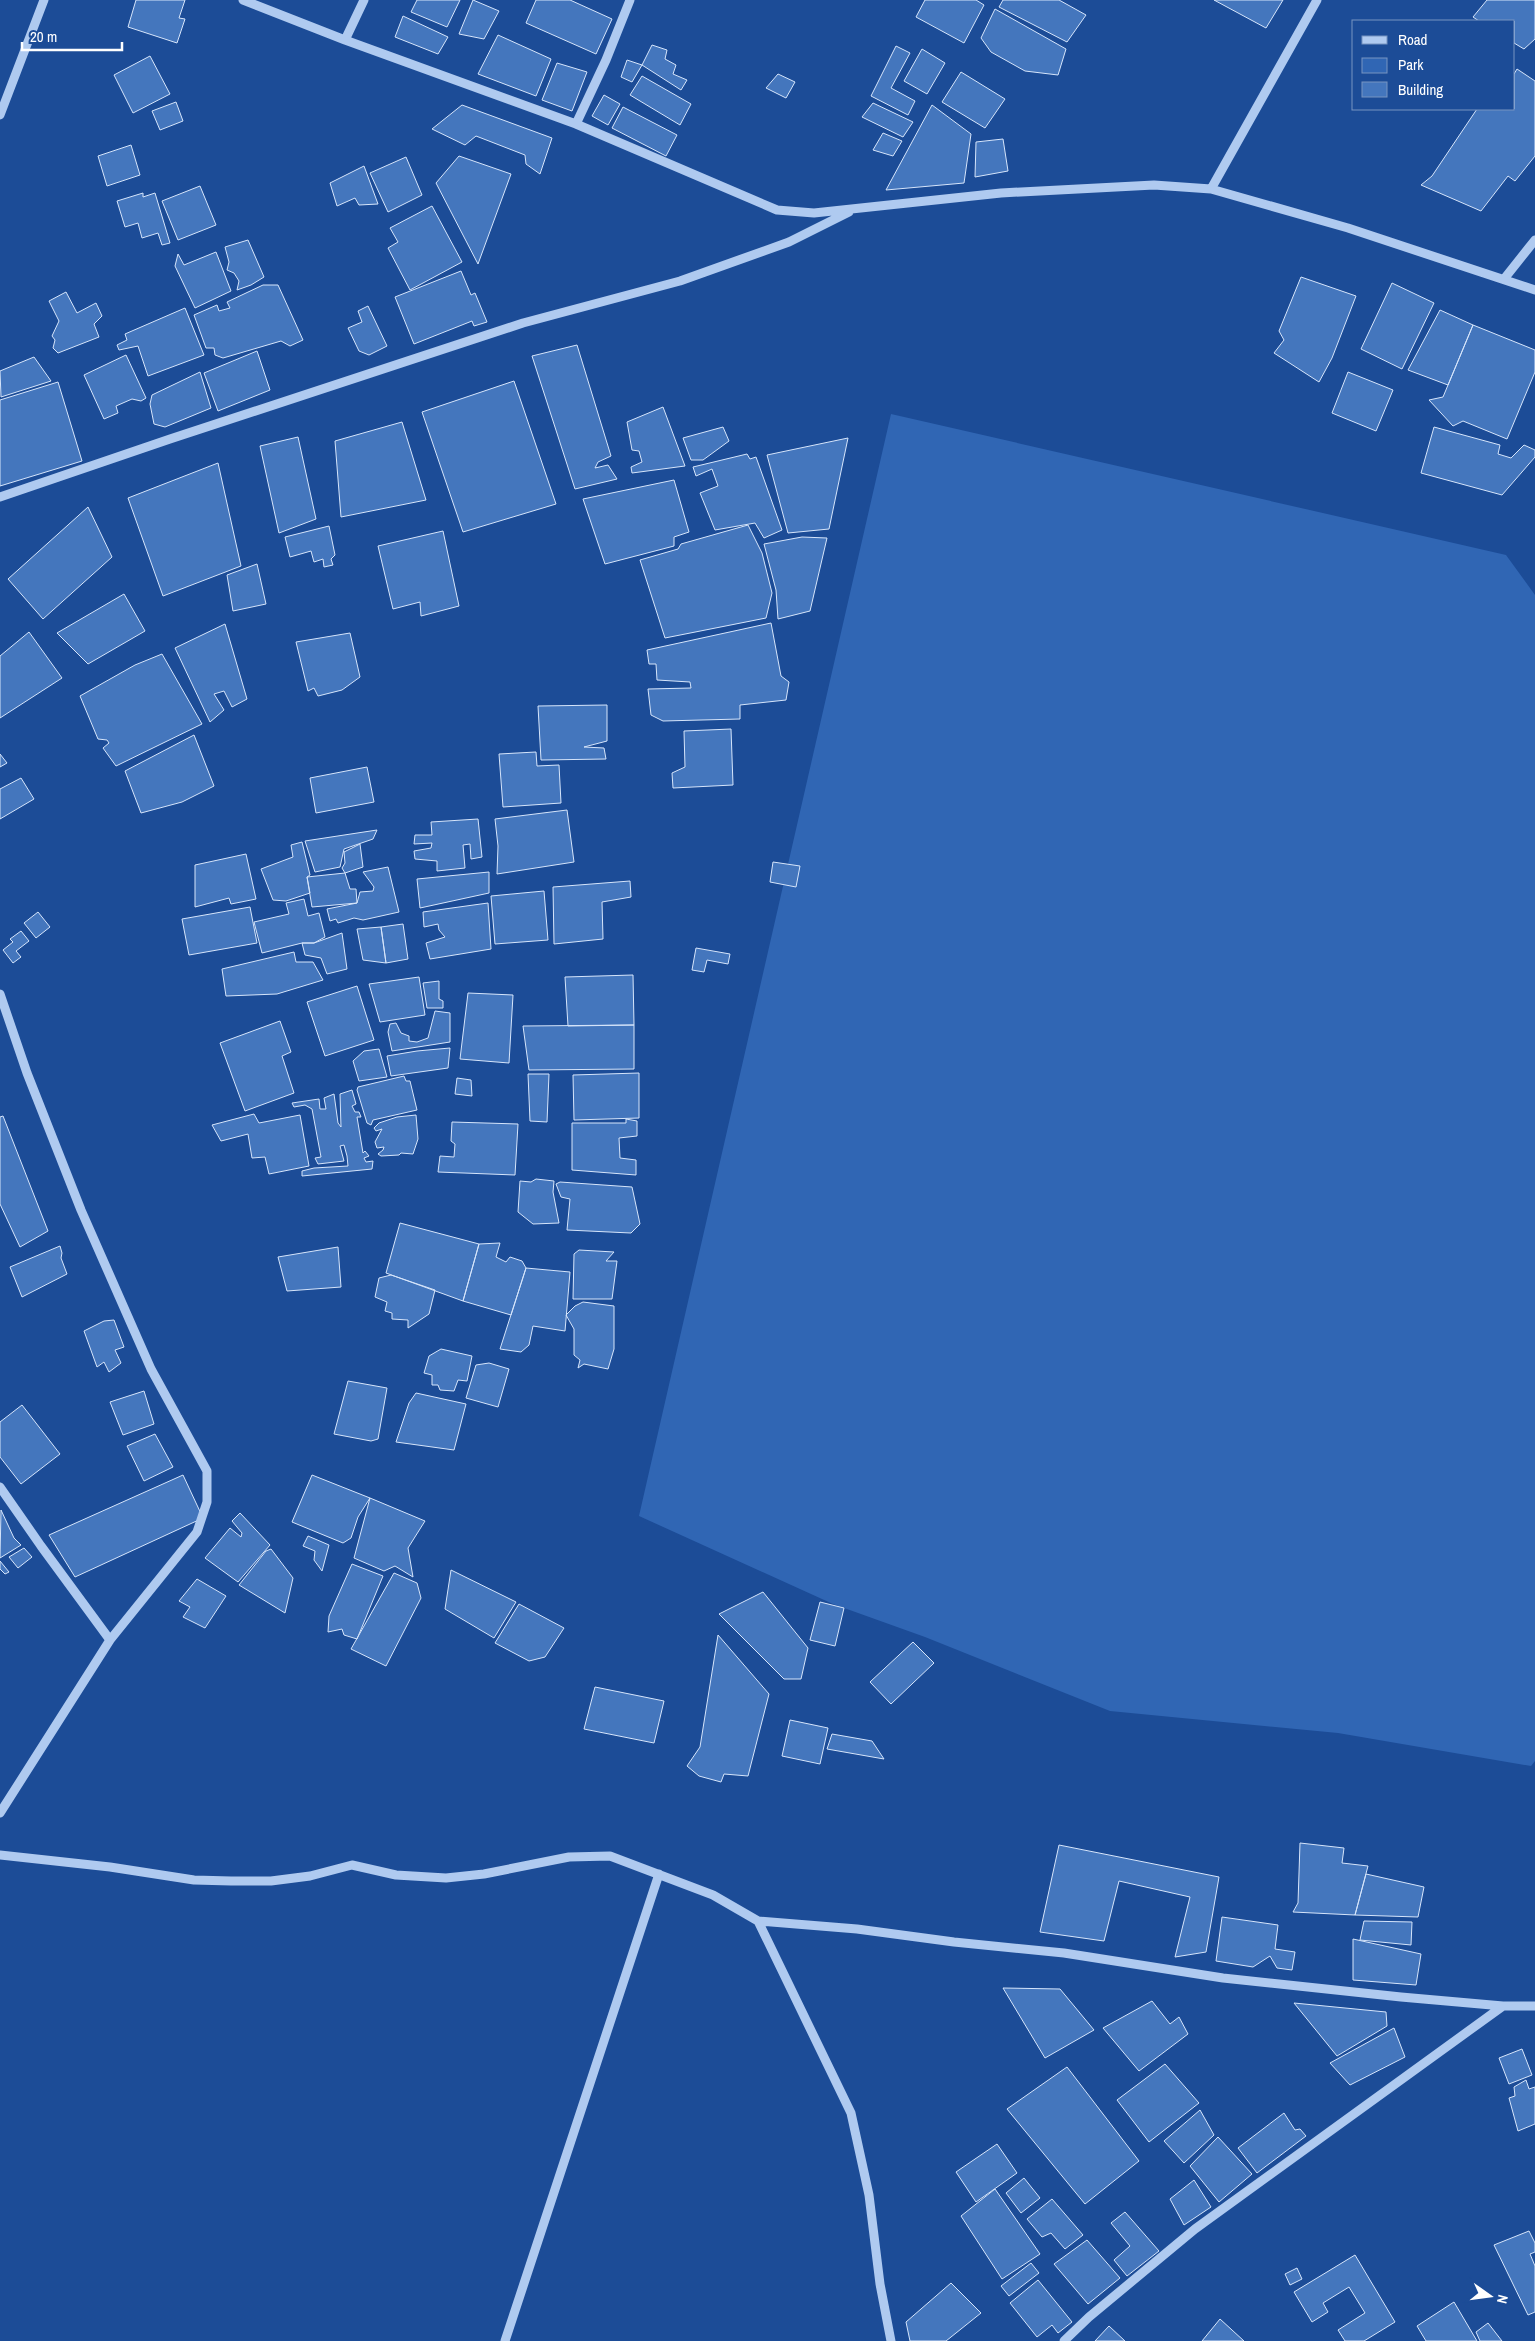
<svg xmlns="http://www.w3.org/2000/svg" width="1535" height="2341" viewBox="0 0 1535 2341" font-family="'Archivo Narrow',sans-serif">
	<rect width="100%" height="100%" fill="#1c4c97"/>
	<path fill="#3066b4" d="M 891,414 L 1506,555 L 1535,595 L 1535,1761 L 1531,1766 L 1338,1733 L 1110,1711 L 925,1637 L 833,1604 L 639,1516 Z"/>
	<path fill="#4476bd" stroke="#d6e5fb" d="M 136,0 L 185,0 L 179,18 L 185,19 L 177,43 L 128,27 Z
		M 417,0 L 460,0 L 447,27 L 411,12 Z
		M 473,0 L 499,11 L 484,39 L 459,34 Z
		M 536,0 L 570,0 L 612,19 L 596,54 L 526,23 Z
		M 925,0 L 976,0 L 984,5 L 964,43 L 916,17 Z
		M 1003,0 L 1059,0 L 1086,15 L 1067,42 L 999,7 Z
		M 1214,0 L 1283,0 L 1266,28 Z
		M 1487,0 L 1535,0 L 1535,39 L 1524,49 L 1514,43 L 1514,21 L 1479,21 L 1473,17 Z
		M 995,9 L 1066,49 L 1058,75 L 1025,71 L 991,52 L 981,38 Z
		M 403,16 L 448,37 L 438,54 L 395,37 Z
		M 498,35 L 551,59 L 536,96 L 478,74 Z
		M 652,45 L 667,50 L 665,59 L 676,65 L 673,74 L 687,80 L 681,90 L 642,65 Z
		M 896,46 L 910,53 L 891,88 L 915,101 L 908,115 L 871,96 Z
		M 922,49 L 945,63 L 927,94 L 904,81 Z
		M 150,56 L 170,94 L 133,113 L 114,75 Z
		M 627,60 L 642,65 L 632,82 L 621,77 Z
		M 557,63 L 587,72 L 572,111 L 542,100 Z
		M 1517,69 L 1535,81 L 1535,156 L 1515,181 L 1508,176 L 1481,211 L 1421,185 L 1432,176 L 1477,109 L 1514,109 L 1514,74 Z
		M 961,72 L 1005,99 L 985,128 L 942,102 Z
		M 778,74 L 795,82 L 786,98 L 766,88 Z
		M 642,76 L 691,104 L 680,125 L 630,95 Z
		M 604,95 L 620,104 L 608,125 L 592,116 Z
		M 176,102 L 183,121 L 160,130 L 152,111 Z
		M 873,103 L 913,122 L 903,137 L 862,117 Z
		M 462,105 L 552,138 L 540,174 L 526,164 L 525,155 L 476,136 L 465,145 L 432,129 Z
		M 932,105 L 971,134 L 964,183 L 886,190 Z
		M 623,107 L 677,135 L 666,156 L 612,128 Z
		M 883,133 L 902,141 L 893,156 L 873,150 Z
		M 1003,139 L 1008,171 L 975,177 L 976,142 Z
		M 131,145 L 140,175 L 107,186 L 98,156 Z
		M 459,156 L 511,174 L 478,264 L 436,183 Z
		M 406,157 L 422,195 L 388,212 L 370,173 Z
		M 364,166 L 378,204 L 359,205 L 355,198 L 337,206 L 330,183 Z
		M 200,186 L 216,225 L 178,240 L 162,201 Z
		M 143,193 L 143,197 L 155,193 L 170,243 L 162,245 L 158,233 L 142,238 L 138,223 L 125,227 L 117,201 Z
		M 432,206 L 462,262 L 410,290 L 388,248 L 398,242 L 390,228 Z
		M 248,240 L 264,277 L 251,285 L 237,290 L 239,281 L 234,273 L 227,270 L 229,262 L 225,247 Z
		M 216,252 L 231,291 L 195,308 L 175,266 L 178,254 L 184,265 Z
		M 461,271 L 471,295 L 475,293 L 487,322 L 474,326 L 472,321 L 414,344 L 395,297 Z
		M 1301,277 L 1356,296 L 1332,358 L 1319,382 L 1274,353 L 1284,340 L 1279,331 Z
		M 1392,283 L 1434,303 L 1402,369 L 1361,349 Z
		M 263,285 L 278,285 L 303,340 L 290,346 L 281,341 L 223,358 L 215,355 L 214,348 L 206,348 L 194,315 L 217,305 L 219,311 L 230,308 L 227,302 Z
		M 66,292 L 77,313 L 96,303 L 102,316 L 94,324 L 99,337 L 58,353 L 53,348 L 55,340 L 52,336 L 59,321 L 49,301 Z
		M 368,306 L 387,346 L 369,355 L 359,351 L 348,328 L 362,322 L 358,311 Z
		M 185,308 L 204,355 L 148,376 L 138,346 L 119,350 L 117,345 L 127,340 L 125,334 Z
		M 1440,310 L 1473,325 L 1448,385 L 1408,370 Z
		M 1473,325 L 1535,350 L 1535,372 L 1507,439 L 1463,421 L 1453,426 L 1429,400 L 1443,397 Z
		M 577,345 L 611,456 L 598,462 L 595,468 L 608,465 L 617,479 L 575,489 L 532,356 Z
		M 257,351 L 270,390 L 218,411 L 204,373 Z
		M 126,355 L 146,398 L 141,401 L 132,399 L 116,406 L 118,413 L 104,419 L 84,375 Z
		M 34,357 L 51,381 L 1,397 L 0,371 Z
		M 200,372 L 211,408 L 165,427 L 154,424 L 150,404 L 152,395 Z
		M 1348,372 L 1393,390 L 1376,431 L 1332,413 Z
		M 514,381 L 556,504 L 463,532 L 422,412 Z
		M 58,382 L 82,461 L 0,486 L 0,400 Z
		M 663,407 L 685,466 L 632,473 L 631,467 L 642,462 L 639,451 L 632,450 L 627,422 Z
		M 402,422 L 426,500 L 341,517 L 335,441 Z
		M 723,427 L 729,441 L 703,460 L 691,460 L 683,438 Z
		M 1434,427 L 1500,445 L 1498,454 L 1511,458 L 1524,445 L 1535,450 L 1535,457 L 1502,495 L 1421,473 Z
		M 298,437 L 316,519 L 279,533 L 260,446 Z
		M 848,438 L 829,529 L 788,533 L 767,455 Z
		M 747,454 L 750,459 L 756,457 L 782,530 L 764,538 L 755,523 L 715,530 L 700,493 L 718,486 L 712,469 L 696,476 L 693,467 Z
		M 218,463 L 241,566 L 163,596 L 128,498 Z
		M 674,480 L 689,532 L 674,537 L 674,546 L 605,564 L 583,499 Z
		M 88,507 L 112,557 L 43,619 L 8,579 Z
		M 748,525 L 762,553 L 772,593 L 766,618 L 665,638 L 640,560 L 678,549 L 681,544 Z
		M 329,526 L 335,555 L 331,559 L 333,565 L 324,567 L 323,559 L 314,562 L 311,551 L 290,557 L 285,537 Z
		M 443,531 L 459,606 L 421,616 L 420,602 L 393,609 L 378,546 Z
		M 802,537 L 827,538 L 810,611 L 778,619 L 776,590 L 764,544 Z
		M 257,564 L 266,604 L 233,611 L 227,575 Z
		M 124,594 L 145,631 L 88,664 L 57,633 Z
		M 771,623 L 781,676 L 789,682 L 786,700 L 740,705 L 740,719 L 663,721 L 651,715 L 648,689 L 691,688 L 690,682 L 657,680 L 656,664 L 649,664 L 647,650 Z
		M 225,624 L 247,699 L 232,707 L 224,691 L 214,694 L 224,710 L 210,722 L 175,648 Z
		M 29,632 L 62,678 L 0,718 L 0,656 Z
		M 350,633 L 360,677 L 342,690 L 318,696 L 314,688 L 308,691 L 296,642 Z
		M 162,654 L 202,724 L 116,766 L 103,748 L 109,743 L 107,740 L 98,739 L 80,696 L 135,665 Z
		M 607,705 L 607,741 L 584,747 L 604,748 L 606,759 L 541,760 L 538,706 Z
		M 731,729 L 733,785 L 673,788 L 672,773 L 685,767 L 684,731 Z
		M 194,735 L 214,786 L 182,802 L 141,813 L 125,771 Z
		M 536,752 L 537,766 L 559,765 L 561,803 L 503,807 L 499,754 Z
		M 0,754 L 7,763 L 0,767 Z
		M 367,767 L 374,802 L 316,813 L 310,778 Z
		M 21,778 L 34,799 L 0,819 L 0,789 Z
		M 567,810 L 574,862 L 497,874 L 498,846 L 495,819 Z
		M 478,819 L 482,857 L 471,859 L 470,844 L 463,845 L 465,868 L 437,871 L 437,861 L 415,859 L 414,851 L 431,848 L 432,843 L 414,844 L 415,835 L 432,835 L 431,822 Z
		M 377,830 L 373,839 L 344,849 L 340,867 L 315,872 L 305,841 Z
		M 302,842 L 310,875 L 307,877 L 310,893 L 286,901 L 273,900 L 261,869 L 293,857 L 291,845 Z
		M 360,844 L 363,867 L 345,873 L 342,868 L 345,863 L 344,852 Z
		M 246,854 L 256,899 L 231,904 L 229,898 L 195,907 L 195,865 Z
		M 773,862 L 800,866 L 796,887 L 770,882 Z
		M 388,867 L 399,912 L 363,920 L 354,918 L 338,923 L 336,919 L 330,921 L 327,909 L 357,903 L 360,892 L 373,891 L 374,887 L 363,872 Z
		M 489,872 L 489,893 L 420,908 L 417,879 Z
		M 345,873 L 350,889 L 356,889 L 357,903 L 312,907 L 307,877 Z
		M 630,881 L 631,897 L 602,902 L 603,939 L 554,944 L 553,887 Z
		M 544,891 L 548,940 L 495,944 L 491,896 Z
		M 304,899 L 308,916 L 319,913 L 325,937 L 314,943 L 302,943 L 262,953 L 254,922 L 289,914 L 286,903 Z
		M 488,903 L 491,949 L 430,959 L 426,943 L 445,937 L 439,930 L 438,924 L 424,927 L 423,912 Z
		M 250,907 L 257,943 L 189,955 L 182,919 Z
		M 38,912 L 50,927 L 36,938 L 24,923 Z
		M 403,924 L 408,959 L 386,963 L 381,927 Z
		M 381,927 L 386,963 L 363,960 L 357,929 Z
		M 21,931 L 29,941 L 16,951 L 21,957 L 13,963 L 3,950 L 13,942 L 10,939 Z
		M 342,933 L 347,969 L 327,974 L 321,958 L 305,955 L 302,943 L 314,943 Z
		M 696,948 L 730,954 L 728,964 L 707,960 L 704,972 L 692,970 Z
		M 294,952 L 296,962 L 313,962 L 323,980 L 277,994 L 226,996 L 222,969 Z
		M 633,975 L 634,1025 L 568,1026 L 565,977 Z
		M 419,977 L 425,1015 L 380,1022 L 369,984 Z
		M 439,981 L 439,999 L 443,1001 L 443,1008 L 427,1008 L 423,983 Z
		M 357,986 L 374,1040 L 325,1056 L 307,1002 Z
		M 468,993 L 513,995 L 509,1063 L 460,1059 Z
		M 435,1011 L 450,1013 L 450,1042 L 392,1051 L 388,1032 L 390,1024 L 396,1023 L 401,1033 L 409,1036 L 409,1041 L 417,1042 L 428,1038 Z
		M 280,1021 L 291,1052 L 282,1056 L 294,1093 L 245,1111 L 220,1043 Z
		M 634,1025 L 634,1069 L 529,1070 L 523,1026 Z
		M 450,1048 L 448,1068 L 391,1076 L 387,1056 L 417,1051 Z
		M 379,1049 L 387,1077 L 359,1081 L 353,1061 L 364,1051 Z
		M 639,1073 L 639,1118 L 574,1120 L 573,1075 Z
		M 528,1074 L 549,1074 L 547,1122 L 530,1121 Z
		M 404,1076 L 406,1081 L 410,1081 L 417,1110 L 373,1120 L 371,1125 L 367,1123 L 357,1090 L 358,1087 Z
		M 457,1078 L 471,1080 L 472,1096 L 455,1094 Z
		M 352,1090 L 356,1104 L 352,1106 L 355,1112 L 359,1112 L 361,1117 L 357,1117 L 363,1153 L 365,1151 L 369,1156 L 364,1158 L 366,1162 L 373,1161 L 372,1169 L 302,1176 L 302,1171 L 314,1168 L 348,1166 L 347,1156 L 344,1145 L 340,1146 L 344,1161 L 318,1164 L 315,1158 L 321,1157 L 312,1109 L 305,1105 L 294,1107 L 292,1103 L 319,1099 L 320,1109 L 326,1109 L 324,1098 L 334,1094 L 338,1123 L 341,1127 L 340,1094 Z
		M 254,1114 L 259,1123 L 300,1115 L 309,1166 L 269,1174 L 265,1157 L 252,1158 L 248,1134 L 221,1141 L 212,1125 Z
		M 416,1115 L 418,1139 L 413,1154 L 401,1153 L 399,1155 L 381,1156 L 378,1154 L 383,1150 L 384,1147 L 377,1148 L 375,1142 L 382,1129 L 376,1131 L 374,1128 L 379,1123 L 397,1117 Z
		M 3,1116 L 48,1231 L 20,1247 L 0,1204 L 0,1117 Z
		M 626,1119 L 637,1121 L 637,1136 L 619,1138 L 620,1158 L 636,1160 L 636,1175 L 572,1170 L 572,1123 L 626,1123 Z
		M 452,1122 L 518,1124 L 515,1175 L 438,1172 L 440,1156 L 454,1157 L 455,1144 L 451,1141 Z
		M 536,1179 L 554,1181 L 553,1192 L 559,1223 L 533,1224 L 518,1212 L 520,1181 L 531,1182 Z
		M 560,1182 L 632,1187 L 640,1224 L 631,1233 L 567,1230 L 570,1199 L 561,1197 L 556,1184 Z
		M 400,1223 L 479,1244 L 463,1301 L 386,1273 Z
		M 500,1243 L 496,1257 L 506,1262 L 510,1257 L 522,1261 L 526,1268 L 511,1315 L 463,1301 L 479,1244 Z
		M 60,1246 L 62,1253 L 61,1258 L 67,1274 L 22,1297 L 10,1267 Z
		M 338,1247 L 341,1287 L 287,1291 L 278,1257 Z
		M 579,1250 L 614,1252 L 606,1261 L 617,1261 L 612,1299 L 573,1299 L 574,1254 Z
		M 526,1268 L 570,1272 L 565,1331 L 533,1326 L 529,1345 L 521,1352 L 500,1349 Z
		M 391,1275 L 435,1290 L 429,1314 L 408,1328 L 408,1320 L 392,1319 L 392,1313 L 385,1311 L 387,1302 L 375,1297 L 379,1278 Z
		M 583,1302 L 614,1306 L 614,1349 L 608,1369 L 584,1364 L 578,1368 L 580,1360 L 574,1355 L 574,1329 L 566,1315 L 575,1306 Z
		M 114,1320 L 124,1347 L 115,1350 L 121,1363 L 109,1372 L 104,1362 L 97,1367 L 84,1331 L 104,1321 Z
		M 441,1349 L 472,1356 L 467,1381 L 458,1380 L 454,1391 L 440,1390 L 438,1385 L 432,1385 L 432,1375 L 424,1373 L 429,1356 Z
		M 489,1363 L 509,1369 L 498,1407 L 466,1398 L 476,1365 Z
		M 348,1381 L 387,1388 L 378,1439 L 371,1441 L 334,1434 Z
		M 144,1391 L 154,1424 L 123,1435 L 110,1402 Z
		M 416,1393 L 466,1404 L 454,1450 L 396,1442 L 409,1403 Z
		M 22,1405 L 60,1454 L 21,1484 L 0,1457 L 0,1422 Z
		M 155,1434 L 173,1467 L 144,1481 L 127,1446 Z
		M 183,1475 L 203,1518 L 75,1577 L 49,1535 Z
		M 312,1475 L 370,1498 L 358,1517 L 351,1538 L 343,1543 L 292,1522 Z
		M 370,1498 L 425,1521 L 408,1548 L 413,1577 L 395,1566 L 384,1571 L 354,1558 Z
		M 1,1510 L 14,1538 L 21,1545 L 0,1558 Z
		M 240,1513 L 270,1545 L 238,1582 L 205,1558 L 230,1528 L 241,1537 L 242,1533 L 232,1521 Z
		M 308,1536 L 329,1545 L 322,1571 L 314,1560 L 315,1551 L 303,1546 Z
		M 24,1548 L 32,1557 L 18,1568 L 9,1557 Z
		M 271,1549 L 293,1578 L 285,1613 L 239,1585 L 266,1551 Z
		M 0,1561 L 9,1572 L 5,1574 L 0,1569 Z
		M 352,1564 L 383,1576 L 357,1639 L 344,1635 L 342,1629 L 328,1632 L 329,1616 Z
		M 451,1570 L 516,1602 L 494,1638 L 445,1609 Z
		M 394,1573 L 417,1583 L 421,1598 L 386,1666 L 351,1649 Z
		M 197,1579 L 226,1596 L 205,1628 L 183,1617 L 190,1607 L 179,1601 Z
		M 763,1592 L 808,1648 L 801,1679 L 784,1679 L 719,1614 Z
		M 820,1602 L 844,1608 L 835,1646 L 810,1640 Z
		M 519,1604 L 564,1628 L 545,1657 L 529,1661 L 495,1643 Z
		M 718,1635 L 769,1694 L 748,1776 L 724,1774 L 721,1782 L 699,1776 L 687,1766 L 700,1747 Z
		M 913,1642 L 934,1663 L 891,1704 L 870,1682 Z
		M 595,1687 L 664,1701 L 654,1743 L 584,1729 Z
		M 790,1720 L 828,1728 L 820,1764 L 782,1756 Z
		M 832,1734 L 872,1741 L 884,1759 L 827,1749 Z
		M 1300,1843 L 1344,1848 L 1342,1863 L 1368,1866 L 1355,1915 L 1293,1912 L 1298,1903 Z
		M 1059,1845 L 1219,1877 L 1206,1952 L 1175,1957 L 1190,1897 L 1119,1881 L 1104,1941 L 1040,1932 Z
		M 1366,1874 L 1424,1887 L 1418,1917 L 1355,1915 Z
		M 1222,1917 L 1278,1925 L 1275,1949 L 1295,1952 L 1292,1970 L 1277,1968 L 1270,1956 L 1253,1967 L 1216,1961 Z
		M 1364,1921 L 1412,1922 L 1411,1945 L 1360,1940 Z
		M 1353,1939 L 1421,1954 L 1416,1985 L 1353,1980 Z
		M 1003,1988 L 1060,1989 L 1094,2030 L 1045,2058 Z
		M 1152,2001 L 1170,2024 L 1179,2017 L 1188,2034 L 1139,2071 L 1103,2028 Z
		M 1294,2003 L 1386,2012 L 1387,2026 L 1337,2056 Z
		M 1394,2028 L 1405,2057 L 1350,2085 L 1330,2063 Z
		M 1522,2049 L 1532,2075 L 1509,2084 L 1499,2058 Z
		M 1165,2064 L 1199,2103 L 1149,2142 L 1117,2100 Z
		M 1067,2067 L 1139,2161 L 1085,2204 L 1007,2109 Z
		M 1526,2080 L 1529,2089 L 1535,2087 L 1535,2124 L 1518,2131 L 1509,2098 L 1515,2096 L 1514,2087 Z
		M 1200,2110 L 1214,2135 L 1184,2163 L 1164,2141 Z
		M 1284,2113 L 1295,2130 L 1300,2129 L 1306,2136 L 1257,2173 L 1238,2148 Z
		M 1218,2137 L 1252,2174 L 1219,2202 L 1190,2166 Z
		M 997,2144 L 1017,2173 L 976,2202 L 956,2172 Z
		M 1024,2178 L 1040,2198 L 1021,2213 L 1006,2193 Z
		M 1194,2180 L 1211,2207 L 1184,2225 L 1170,2199 Z
		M 995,2189 L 1040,2254 L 1002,2279 L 961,2216 Z
		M 1052,2199 L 1083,2235 L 1065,2249 L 1051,2233 L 1042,2237 L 1027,2219 Z
		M 1125,2212 L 1159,2251 L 1127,2276 L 1114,2260 L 1130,2246 L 1111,2223 Z
		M 1529,2231 L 1535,2243 L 1535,2252 L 1530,2254 L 1535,2266 L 1535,2312 L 1528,2315 L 1494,2245 Z
		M 1087,2240 L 1120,2278 L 1088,2304 L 1054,2264 Z
		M 1355,2255 L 1395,2322 L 1364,2341 L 1345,2341 L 1338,2330 L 1365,2313 L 1349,2287 L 1323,2303 L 1328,2312 L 1312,2322 L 1294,2292 Z
		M 1031,2263 L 1039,2273 L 1009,2296 L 1001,2286 Z
		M 1297,2268 L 1302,2279 L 1290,2285 L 1285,2274 Z
		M 1038,2280 L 1072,2322 L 1058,2333 L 1052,2325 L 1037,2337 L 1010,2303 Z
		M 951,2283 L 981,2313 L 946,2341 L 910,2341 L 906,2322 Z
		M 1454,2302 L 1477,2341 L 1426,2341 L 1417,2326 Z
		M 1220,2319 L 1244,2341 L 1202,2341 Z
		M 1488,2323 L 1502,2341 L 1480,2341 L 1476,2332 Z
		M 1109,2326 L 1125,2341 L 1095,2341 Z"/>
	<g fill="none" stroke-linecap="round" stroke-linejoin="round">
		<path stroke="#afcaf0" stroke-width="9" d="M 243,0 L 345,40 L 576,124 L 777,210 L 814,213 L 1001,193 L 1154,185 L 1211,189 L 1348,228 L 1535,290
			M 345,40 L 364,0
			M 0,115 L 44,0
			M 576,124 L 606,60 L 630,0
			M 1211,189 L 1317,0
			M 1504,279 L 1535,240
			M 0,497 L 170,439 L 523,323 L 680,281 L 789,242 L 849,212
			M 0,994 L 27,1073 L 81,1210 L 151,1369 L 207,1471 L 207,1502 L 197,1532 L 110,1640 L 0,1813
			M 0,1487 L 41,1546 L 110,1640
			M 0,1855 L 110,1867 L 194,1880 L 231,1881 L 271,1881 L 310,1876 L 352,1865 L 396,1875 L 446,1878 L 484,1874 L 569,1857 L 610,1856 L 713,1895 L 758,1921
			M 505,2341 L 659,1874
			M 891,2341 L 880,2284 L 869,2195 L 851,2113 L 758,1921 L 857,1929 L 954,1942 L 1064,1953 L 1223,1978 L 1401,1997 L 1503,2006 L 1535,2006
			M 1064,2341 L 1089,2317 L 1195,2229 L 1503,2006"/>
	</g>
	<rect x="1352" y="20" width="162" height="90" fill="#1c4c97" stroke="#7794c1"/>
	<rect x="1362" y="36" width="25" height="8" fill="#afcaf0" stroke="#7794c1"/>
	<text x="1398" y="45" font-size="15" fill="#ffffff">Road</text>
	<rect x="1362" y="58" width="25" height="15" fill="#3066b4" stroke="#7794c1"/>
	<text x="1398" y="70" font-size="15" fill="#ffffff">Park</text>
	<rect x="1362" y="82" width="25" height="15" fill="#4476bd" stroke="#7794c1"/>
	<text x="1398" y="95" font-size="15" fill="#ffffff">Building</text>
	<g transform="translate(1490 2296) rotate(104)" stroke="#1c4c97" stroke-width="4" paint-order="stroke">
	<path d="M0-4L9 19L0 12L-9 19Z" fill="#ffffff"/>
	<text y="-8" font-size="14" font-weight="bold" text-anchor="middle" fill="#ffffff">N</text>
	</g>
	<path d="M22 42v8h100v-8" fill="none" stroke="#ffffff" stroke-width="2.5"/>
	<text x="30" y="42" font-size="15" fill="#ffffff" stroke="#1c4c97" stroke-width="4" paint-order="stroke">20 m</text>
</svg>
